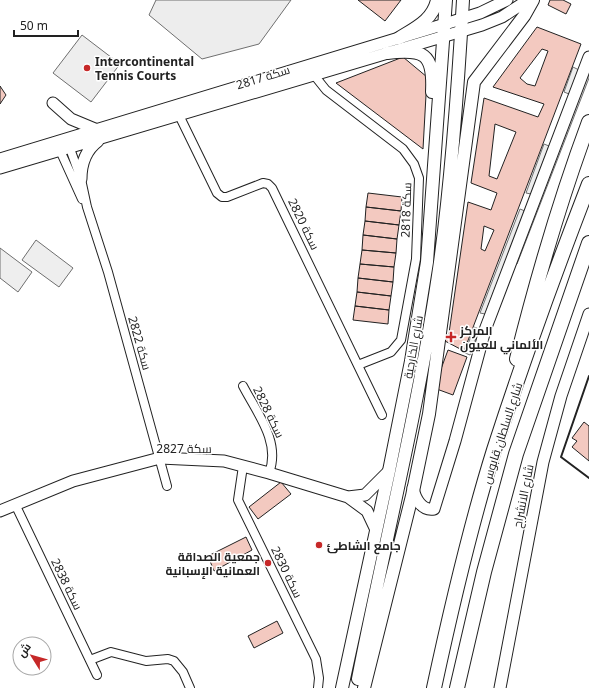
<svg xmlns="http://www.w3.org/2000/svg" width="589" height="688" viewBox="0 0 589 688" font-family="'Noto Sans',Cairo,sans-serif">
	<rect width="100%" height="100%" fill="#fff"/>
	<path fill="#eee" stroke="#6f6f6f" d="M 82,35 L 120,64 L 91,102 L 53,73 Z
		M 36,240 L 73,268 L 59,287 L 22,260 Z
		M 0,248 L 32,272 L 18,292 L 0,278 Z"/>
	<path fill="#ededed" stroke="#6f6f6f" d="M 156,0 L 291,0 L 259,44 L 202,59 L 149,15 Z
		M 573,67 L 579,70 L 569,94 L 564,92 Z
		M 589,68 L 589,78 L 517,264 L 512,262 Z
		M 544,144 L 549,146 L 531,194 L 526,193 Z
		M 520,209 L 525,211 L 485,314 L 480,313 Z
		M 474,327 L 479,329 L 470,355 L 465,353 Z"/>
	<path fill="#f3c9c0" stroke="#222" fill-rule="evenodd" d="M 358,0 L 401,0 L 385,21 Z
		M 550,0 L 563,0 L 571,4 L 566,14 L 548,5 Z
		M 537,27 L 581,44 L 464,351 L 445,341 L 449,333 L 468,202 L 491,210 L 497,193 L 471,183 L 484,98 L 538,117 L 544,104 L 493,87 ZM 542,49 L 548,51 L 535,86 L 527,84 L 520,78 ZM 495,124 L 516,132 L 497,179 L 489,176 ZM 484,226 L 494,230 L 485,251 L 481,249 Z
		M 403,57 L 427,77 L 423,149 L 336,83 Z
		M 0,86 L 6,95 L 0,104 Z
		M 368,193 L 402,197 L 401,211 L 366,207 Z
		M 366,207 L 401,211 L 399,225 L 365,221 Z
		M 365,221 L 399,225 L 397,239 L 363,235 Z
		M 363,235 L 397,239 L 396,253 L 362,250 Z
		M 362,250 L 396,253 L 394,267 L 360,264 Z
		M 360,264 L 394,267 L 393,282 L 358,278 Z
		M 358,278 L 393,282 L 391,296 L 357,292 Z
		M 357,292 L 391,296 L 389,310 L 355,306 Z
		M 355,306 L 389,310 L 388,324 L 353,320 Z
		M 448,350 L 467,357 L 453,395 L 434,388 Z
		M 584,422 L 589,426 L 589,461 L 572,447 L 577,441 L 572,438 Z
		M 281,482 L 291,494 L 258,519 L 249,507 Z
		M 246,537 L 252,550 L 214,571 L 208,556 Z
		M 277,621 L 283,633 L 254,648 L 248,636 Z"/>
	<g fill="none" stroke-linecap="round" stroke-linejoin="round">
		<g stroke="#222" stroke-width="10">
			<path id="street" d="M 314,75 L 326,90 L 403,149 L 414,164 L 419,178 L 416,259 L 401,340 L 391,352 L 358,365
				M 177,111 L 217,193 L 222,197 L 227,197 L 263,183 L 268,184 L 272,188 L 382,415
				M 68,143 L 81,179 L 87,207 L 108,272 L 167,486
				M 58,146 L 82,199
				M 243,386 C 257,413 281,442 269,473
				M 243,466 L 238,500 L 316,659 L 319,678 L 318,688
				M 15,504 L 97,675
				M 90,660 L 111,652 L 146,661 L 168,659 L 174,661 L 183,672 L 190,688"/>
		</g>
		<g stroke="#222" stroke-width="13">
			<path id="secondary" d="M 53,103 L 71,119 L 95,129
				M 0,159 L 445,24 L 480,13 L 507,0
				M 0,168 L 482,25 L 502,17 L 528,0
				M 81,179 C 81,164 86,150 98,141
				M 413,488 C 415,499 422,511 434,509 L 455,441 L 485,330 L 589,57
				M 348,497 L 365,495 L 389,471
				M 0,511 L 73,481 L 160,458 L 224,461 L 269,473 L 348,497 L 367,511 L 376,530
				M 500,688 L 543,462 L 561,396 L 589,314"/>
		</g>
		<g stroke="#222" stroke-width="14">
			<path id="primary" d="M 399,38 C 415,28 433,20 437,0
				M 387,53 C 423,49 434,52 432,92
				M 358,679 C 385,540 420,402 440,262 C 452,175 458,87 463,0
				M 342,688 L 389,471 L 411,361 L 427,262 L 446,0
				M 364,688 L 412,496 L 429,414 L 474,82 L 524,16 L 533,0"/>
		</g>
		<g stroke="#222" stroke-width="16">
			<path id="highway" d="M 517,359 C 537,279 560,200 589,122
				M 434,688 C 451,609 470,527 494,450 C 523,360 555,272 589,184
				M 457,688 L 484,572 L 516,454 L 589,243"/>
		</g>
		<use href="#street" stroke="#fff" stroke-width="8"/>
		<use href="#secondary" stroke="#fff" stroke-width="11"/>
		<use href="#primary" stroke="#fff" stroke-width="12"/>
		<use href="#highway" stroke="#fff" stroke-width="14"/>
		<path stroke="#222" stroke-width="2" d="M 589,376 L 561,457 L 589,478"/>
	</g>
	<g fill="#c62828" stroke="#fff" stroke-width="1.5">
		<circle cx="87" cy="68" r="4"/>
		<path d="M449 331h4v4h4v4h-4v4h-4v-4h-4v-4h4z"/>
		<circle cx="319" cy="545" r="4"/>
		<circle cx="268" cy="563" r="4"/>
	</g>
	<g text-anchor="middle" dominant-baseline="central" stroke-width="3" stroke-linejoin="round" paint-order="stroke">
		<g font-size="12" font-weight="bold" fill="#222" stroke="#fff" text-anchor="start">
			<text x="95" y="61">Intercontinental<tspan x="95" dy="14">Tennis Courts</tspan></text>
			<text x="460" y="330">المركز<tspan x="460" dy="14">الألماني للعيون</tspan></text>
			<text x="327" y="545">جامع الشاطئ</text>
			<text x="260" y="556" text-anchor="end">جمعية الصداقة<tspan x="260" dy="14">العمانية الإسبانية</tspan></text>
		</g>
		<g font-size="12" fill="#222" stroke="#fff">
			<text transform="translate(263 77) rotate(-17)">سكة 2817</text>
			<text transform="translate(406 210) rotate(-88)">سكة 2818</text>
			<text transform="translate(304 224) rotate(64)">سكة 2820</text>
			<text transform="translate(140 343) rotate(74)">سكة 2822</text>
			<text transform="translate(413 347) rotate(-80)">شارع الخارجية</text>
			<text transform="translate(269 412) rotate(64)">سكة 2828</text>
			<text transform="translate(502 433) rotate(-72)">شارع السلطان قابوس</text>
			<text x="184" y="448">سكة 2827</text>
			<text transform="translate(523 496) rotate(-79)">شارع الانشراح</text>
			<text transform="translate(287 572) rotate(64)">سكة 2830</text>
			<text transform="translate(67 584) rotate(64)">سكة 2838</text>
		</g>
	</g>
	<g transform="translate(32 656) rotate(307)"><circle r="19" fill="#ffffff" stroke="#a7a7a7"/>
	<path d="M0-3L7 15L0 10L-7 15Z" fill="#c62828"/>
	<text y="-6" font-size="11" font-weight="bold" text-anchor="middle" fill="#222222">ش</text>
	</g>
	<path d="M14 30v6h64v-6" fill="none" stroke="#222222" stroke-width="2"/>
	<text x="20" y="30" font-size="12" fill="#222222" stroke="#ffffff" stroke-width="3" paint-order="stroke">50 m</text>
</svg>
